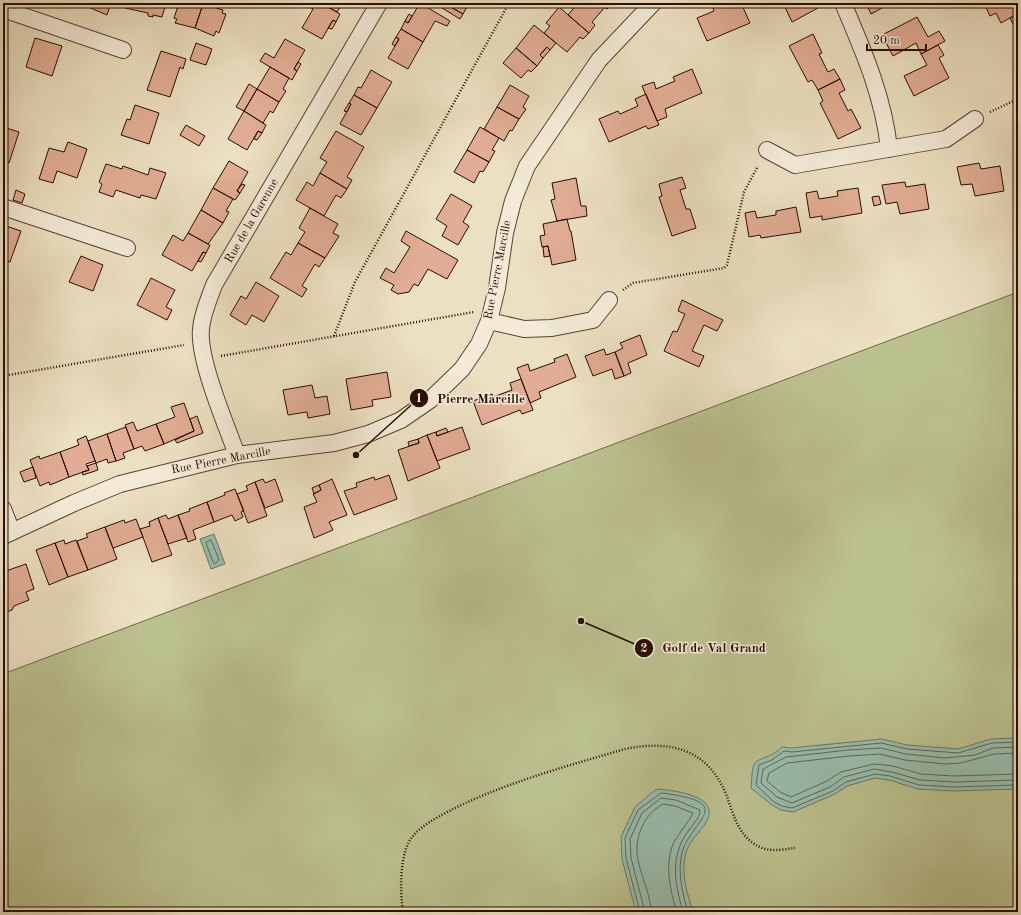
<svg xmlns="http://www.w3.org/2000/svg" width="1021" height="915" viewBox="0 0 1021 915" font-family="'Old Standard TT',serif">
	<rect width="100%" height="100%" fill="#ece0c2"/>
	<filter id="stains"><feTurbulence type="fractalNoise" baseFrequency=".005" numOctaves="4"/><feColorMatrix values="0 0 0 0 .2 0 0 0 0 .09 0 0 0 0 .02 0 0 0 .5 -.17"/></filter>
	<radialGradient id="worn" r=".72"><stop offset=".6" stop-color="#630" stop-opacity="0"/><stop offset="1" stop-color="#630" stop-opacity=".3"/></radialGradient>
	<path fill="#bcc190" stroke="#726748" d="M 1018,292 L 1018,912 L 3,912 L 3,674 Z"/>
	<path fill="#99beae" stroke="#6c7768" d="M 214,534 L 225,564 L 211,569 L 200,539 Z
		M 1018,738 L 1018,789 L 953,791 L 918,789 L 889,780 L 875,778 L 847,786 L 835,794 L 793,812 L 781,810 L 772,805 L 751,788 C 752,781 751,767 756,762 C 762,757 774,756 782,747 L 791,748 L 882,739 L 907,745 L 958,749 L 991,739 Z
		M 660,789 C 676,791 720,796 707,821 C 700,833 687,842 685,857 C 681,875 688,896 693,912 L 636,912 L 622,859 L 621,837 L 635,807 L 655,790 Z"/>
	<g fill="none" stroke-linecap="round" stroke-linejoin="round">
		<path stroke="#616657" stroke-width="1" d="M 211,540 L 219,560 L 215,564 L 213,562 L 206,543 Z
			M 1018,742 L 992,743 L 958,753 L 907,749 L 881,743 L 792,752 L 784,751 L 772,760 L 759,765 L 756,785 L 774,802 L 782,806 L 792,808 L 833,791 L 846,782 L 875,774 L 890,776 L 919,785 L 954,787 L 1018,785
			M 1018,747 L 993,748 L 975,755 L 945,758 L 906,754 L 881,748 L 848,750 L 786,757 L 763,769 L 761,783 L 777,797 L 792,803 L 830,787 L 844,777 L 874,769 L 892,772 L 920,780 L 954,782 L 1018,780
			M 1018,753 L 994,754 L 961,763 L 945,764 L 905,760 L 880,754 L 849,756 L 787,763 L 769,773 L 767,781 L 780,792 L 791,797 L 827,781 L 841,772 L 874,764 L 893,766 L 921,774 L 954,776 L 1018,774
			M 640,912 L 626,858 L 625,838 L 638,810 L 661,793 C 744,803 685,822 681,858 C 678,876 683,895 688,912
			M 645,912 L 631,858 L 630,839 L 642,813 L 661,798 L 676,800 L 700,810 C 700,819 691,826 686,834 C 670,859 675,884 683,912
			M 651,912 C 650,881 627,859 642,827 C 646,817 653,810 663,804 L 675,806 L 693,813 C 688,823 680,832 674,842 C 664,863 670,891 677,912"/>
	</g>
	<path fill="#e1ad94" stroke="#290d00" d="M 79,3 L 111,3 L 107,15 Z
		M 127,3 L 166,3 L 162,17 L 153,15 L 153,17 L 148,16 L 148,13 L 125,8 Z
		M 179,3 L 203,4 L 195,28 L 175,23 L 177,19 L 174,18 Z
		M 307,3 L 321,3 L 340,14 L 336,22 L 333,20 L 322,39 L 302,28 L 313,9 L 306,5 Z
		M 321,3 L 343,3 L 337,12 Z
		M 420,3 L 450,21 L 447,26 L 435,21 L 423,42 L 401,29 L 405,21 L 408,23 Z
		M 444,3 L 469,3 L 463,14 Z
		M 578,3 L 599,3 L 605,7 L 592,22 L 595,25 L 589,33 L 568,15 Z
		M 599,3 L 612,3 L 607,9 Z
		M 716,3 L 741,3 L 750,23 L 707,41 L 697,18 L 714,11 L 712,5 Z
		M 783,3 L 815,3 L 818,8 L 792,22 Z
		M 866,3 L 891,3 L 871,14 Z
		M 984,3 L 1014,3 L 1012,4 L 1017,14 L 1001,23 L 996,13 L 990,16 Z
		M 203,4 L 223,10 L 222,13 L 226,14 L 219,33 L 216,31 L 214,36 L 195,28 Z
		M 445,4 L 463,14 L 460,19 L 442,8 Z
		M 559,7 L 589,33 L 583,39 L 580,37 L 567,52 L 544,33 L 550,26 L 546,23 Z
		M 409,14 L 412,16 L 408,23 L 405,21 Z
		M 1017,14 L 1018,24 L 1014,26 L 1010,18 Z
		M 917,17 L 928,37 L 939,31 L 945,41 L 921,54 L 916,43 L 893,56 L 882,35 Z
		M 333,20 L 336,22 L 332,29 L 328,28 Z
		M 534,25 L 556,43 L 550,50 L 547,47 L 540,55 L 543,58 L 537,66 L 516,48 Z
		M 401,29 L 423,42 L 408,69 L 388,58 L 399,39 L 396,37 Z
		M 813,34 L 822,53 L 819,54 L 828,72 L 834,69 L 840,79 L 818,90 L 812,80 L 808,82 L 789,46 Z
		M 396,37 L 399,39 L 395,46 L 392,44 Z
		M 35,38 L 62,46 L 52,76 L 26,67 Z
		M 285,39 L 305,50 L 294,69 L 297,71 L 292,80 L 260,61 L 265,53 L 274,58 Z
		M 196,43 L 212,49 L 206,65 L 190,60 Z
		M 938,45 L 944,55 L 939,58 L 949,78 L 914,96 L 904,76 L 927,65 L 921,54 Z
		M 547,47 L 550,50 L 543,58 L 540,55 Z
		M 516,48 L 537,66 L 531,72 L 528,70 L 521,78 L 503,63 Z
		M 161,51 L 186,59 L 183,69 L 180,67 L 170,97 L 147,90 Z
		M 298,62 L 301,64 L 297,71 L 294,69 Z
		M 270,67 L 289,78 L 283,89 L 286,91 L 279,102 L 257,89 Z
		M 692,69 L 702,93 L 665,109 L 667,117 L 657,121 L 642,86 L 654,82 L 656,89 L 675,81 L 673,77 Z
		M 371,70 L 392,82 L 377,108 L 354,95 L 358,87 L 361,88 Z
		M 840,79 L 845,90 L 839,93 L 848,111 L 851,109 L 861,128 L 838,139 L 820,103 L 823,101 L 818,90 Z
		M 249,84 L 257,89 L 244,111 L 236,107 Z
		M 510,85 L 529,96 L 523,107 L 526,109 L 519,119 L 497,107 Z
		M 257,89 L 279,102 L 273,113 L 270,111 L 263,123 L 244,111 Z
		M 646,94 L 659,125 L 648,129 L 646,126 L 609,142 L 599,119 L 618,111 L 620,114 L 638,106 L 635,99 Z
		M 354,95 L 377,108 L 361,135 L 340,124 L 351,104 L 349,103 Z
		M 349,103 L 351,104 L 347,112 L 344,111 Z
		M 135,105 L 159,113 L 149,144 L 121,135 L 127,119 L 130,120 Z
		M 497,107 L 519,119 L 512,131 L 510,130 L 504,141 L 484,129 Z
		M 244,111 L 266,125 L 262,133 L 258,131 L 247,150 L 228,139 Z
		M 186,125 L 205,136 L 199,146 L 180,135 Z
		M 3,127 L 19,132 L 9,163 L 3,161 Z
		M 480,127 L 499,138 L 492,150 L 495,151 L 489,162 L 467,150 Z
		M 258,131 L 262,133 L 257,140 L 254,139 Z
		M 336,131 L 364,147 L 347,177 L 352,180 L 347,189 L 320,173 L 327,162 L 320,158 Z
		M 68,142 L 87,149 L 77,178 L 57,171 L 53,183 L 39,179 L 49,148 L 64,152 Z
		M 467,150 L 489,162 L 483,172 L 480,171 L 474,183 L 454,172 Z
		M 229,161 L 248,172 L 237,191 L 240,193 L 235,200 L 213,188 Z
		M 979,163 L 981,169 L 1000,166 L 1004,191 L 975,196 L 972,184 L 961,185 L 957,167 Z
		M 106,164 L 122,169 L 123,166 L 148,175 L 150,168 L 166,173 L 156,199 L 141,195 L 140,198 L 116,190 L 113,197 L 99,192 L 102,184 L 99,182 Z
		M 320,173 L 347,189 L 341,198 L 336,195 L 324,216 L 296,200 L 307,182 L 313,186 Z
		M 682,177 L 686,188 L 680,190 L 686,209 L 690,209 L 696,228 L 672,236 L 659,197 L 662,196 L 659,184 Z
		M 576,178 L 581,206 L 586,206 L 587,216 L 557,221 L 551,200 L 555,199 L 552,183 Z
		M 905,182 L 906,187 L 925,184 L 929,209 L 900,214 L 897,202 L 886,204 L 882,185 Z
		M 242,184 L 245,185 L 240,193 L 237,191 Z
		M 213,188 L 233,199 L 226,211 L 229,212 L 223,223 L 201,210 Z
		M 858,188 L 862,213 L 822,220 L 822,216 L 810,218 L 806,193 L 817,191 L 819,199 L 838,196 L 837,191 Z
		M 16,190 L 25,194 L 22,203 L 13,200 Z
		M 451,194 L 472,206 L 463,222 L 469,226 L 458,245 L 442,236 L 447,226 L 436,219 Z
		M 879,196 L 881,204 L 874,206 L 872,197 Z
		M 796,207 L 801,232 L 761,238 L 760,235 L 749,237 L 745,213 L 755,211 L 757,218 L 776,215 L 776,211 Z
		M 310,208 L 338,224 L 333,233 L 339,236 L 325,258 L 298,243 L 305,232 L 299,228 Z
		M 201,210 L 223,223 L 208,244 L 188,233 Z
		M 567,219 L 570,231 L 571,231 L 576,260 L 552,265 L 548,246 L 542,247 L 540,236 L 545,235 L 543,224 Z
		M 3,225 L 21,231 L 10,262 L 3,260 Z
		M 406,231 L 458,260 L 447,279 L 428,269 L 418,286 L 414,284 L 409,292 L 398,294 L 391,290 L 394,285 L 380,278 L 386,268 L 394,273 L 410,247 L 401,241 Z
		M 188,233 L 210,245 L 206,253 L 203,252 L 192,271 L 162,255 L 173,235 L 183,241 Z
		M 298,243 L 325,258 L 319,267 L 315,264 L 302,286 L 307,289 L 302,297 L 270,278 L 286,252 L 291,255 Z
		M 548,246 L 550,256 L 544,257 L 543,247 Z
		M 203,252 L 206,253 L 201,262 L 198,261 Z
		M 81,256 L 103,265 L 93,291 L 69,282 Z
		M 151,278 L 175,290 L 166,307 L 172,310 L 167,320 L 137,305 Z
		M 256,282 L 279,296 L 264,322 L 252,315 L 246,325 L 230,315 L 241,296 L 246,299 Z
		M 682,300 L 723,320 L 717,331 L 704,325 L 692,351 L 704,356 L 699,367 L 664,351 L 673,331 L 677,332 L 685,314 L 678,311 Z
		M 640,335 L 647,355 L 628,363 L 631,373 L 624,376 L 615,352 L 623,348 L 620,343 Z
		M 604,349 L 606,355 L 615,352 L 624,376 L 615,379 L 612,369 L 593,376 L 585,356 Z
		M 567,354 L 576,377 L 539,392 L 541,398 L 530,403 L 517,368 L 528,364 L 530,371 L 555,362 L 554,359 Z
		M 387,372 L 391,397 L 372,400 L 373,406 L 351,410 L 346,379 Z
		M 521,379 L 533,410 L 522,414 L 520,410 L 482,425 L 473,401 L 492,394 L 493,397 L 512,390 L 510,383 Z
		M 312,385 L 315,398 L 327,396 L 330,414 L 308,418 L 307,412 L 288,415 L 283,390 Z
		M 184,403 L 194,431 L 164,444 L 156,424 L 175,417 L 171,407 Z
		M 197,416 L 203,433 L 177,443 L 175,440 L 194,431 L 190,419 Z
		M 133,422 L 137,431 L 156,424 L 164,444 L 145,451 L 142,446 L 134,449 L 125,425 Z
		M 126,427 L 134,449 L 123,453 L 125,458 L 116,461 L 107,434 Z
		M 462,427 L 470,449 L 437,461 L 427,435 L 436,432 L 437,436 Z
		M 446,428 L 448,432 L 437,436 L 436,432 Z
		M 107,434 L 116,461 L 108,463 L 107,459 L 96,463 L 88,441 Z
		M 427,435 L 440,468 L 408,481 L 398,450 L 419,443 L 418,439 Z
		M 86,436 L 95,461 L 86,464 L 89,470 L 69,477 L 60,452 L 79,445 L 77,440 Z
		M 418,439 L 419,443 L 409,446 L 408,442 Z
		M 60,452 L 69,477 L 50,485 L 49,482 L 40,486 L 30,460 L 39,456 L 40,459 Z
		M 96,463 L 98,470 L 83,475 L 82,472 L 89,470 L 87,466 Z
		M 33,467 L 36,478 L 24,482 L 20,472 Z
		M 389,475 L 397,499 L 354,515 L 344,491 L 357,487 L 356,483 L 374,477 L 375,480 Z
		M 263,479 L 265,483 L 275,479 L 283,501 L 265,508 L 255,482 Z
		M 332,479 L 347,515 L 329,522 L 333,530 L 314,538 L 304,507 L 317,502 L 313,494 L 321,490 L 319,485 Z
		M 255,482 L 267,516 L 248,523 L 237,494 L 248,490 L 246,486 Z
		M 319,485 L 321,490 L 314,494 L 312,488 Z
		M 235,489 L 244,511 L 241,512 L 243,517 L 235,521 L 232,515 L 214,522 L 207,502 L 225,495 L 224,493 Z
		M 207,502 L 214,522 L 193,530 L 196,539 L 188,542 L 178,515 L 190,511 L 189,509 Z
		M 166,515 L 168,519 L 178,515 L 187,538 L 168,544 L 158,518 Z
		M 158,518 L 172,555 L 152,562 L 140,529 L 150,526 L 149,522 Z
		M 136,519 L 143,537 L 113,548 L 105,527 L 124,520 L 125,523 Z
		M 105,527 L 117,559 L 88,570 L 77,541 L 88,537 L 86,534 Z
		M 64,540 L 65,544 L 76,540 L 88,570 L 68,577 L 55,543 Z
		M 55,543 L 68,577 L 49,585 L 36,550 Z
		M 26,564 L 34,589 L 26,592 L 29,600 L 14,606 L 12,610 L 6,612 L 3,603 L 3,572 Z
		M 3,603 L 8,618 L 3,620 Z"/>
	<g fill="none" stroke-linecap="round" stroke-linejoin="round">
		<g stroke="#5a4230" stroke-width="18">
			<path id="street" d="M 843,3 C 863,50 884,98 889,149
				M 3,9 L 123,50
				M 767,150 L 795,165 L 946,139 L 975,119
				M 3,207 L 127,248
				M 489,321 L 524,329 L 552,328 L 593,320 L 609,300
				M 237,455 C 226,424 198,360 201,329 C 202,314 209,299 214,285 L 379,3
				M 3,509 L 12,532
				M 3,536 L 74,503 L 120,484 L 237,455 L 334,443 L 368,434 L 401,420 L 430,400 L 462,369 L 479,344 L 489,321 L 497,288 L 505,233 L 513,201 L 527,166 L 599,60 L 653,3"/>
		</g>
		<path stroke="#290d00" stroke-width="2.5" stroke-dasharray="1 2" stroke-linecap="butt" d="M 990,112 L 1018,99
			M 623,290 L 633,283 L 724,268 L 727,265 L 744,192 L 758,166
			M 334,336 L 355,282 L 509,3
			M 221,356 L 474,312
			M 3,376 L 184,345
			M 403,912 C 400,893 399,851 413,836 C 423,824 440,816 453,809 C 508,782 567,766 625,749 C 669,740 707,748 726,794 C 734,815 738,838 762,848 C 773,852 785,849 795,848"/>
		<use href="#street" stroke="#f3ebd7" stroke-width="16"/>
	</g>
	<g text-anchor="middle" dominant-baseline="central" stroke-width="3" stroke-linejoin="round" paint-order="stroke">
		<g font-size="12" fill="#290d00" stroke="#f3ebd7">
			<text transform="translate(252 221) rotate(-60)">Rue de la Garenne</text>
			<text transform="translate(498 270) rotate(-79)">Rue Pierre Marcille</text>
			<text transform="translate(221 461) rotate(-11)">Rue Pierre Marcille</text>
		</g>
	</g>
	<path fill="none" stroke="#290d00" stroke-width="1.5" d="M356 455L419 398M581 621L644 648"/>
	<g fill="#290d00" stroke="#f3ebd7" stroke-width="1.5">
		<circle cx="356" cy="455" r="4"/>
		<circle cx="581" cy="621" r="4"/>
		<circle cx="419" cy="398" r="10"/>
		<circle cx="644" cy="648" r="10"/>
	</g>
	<g font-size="12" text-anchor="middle" font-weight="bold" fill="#fff">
		<text x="419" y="402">1</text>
		<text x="644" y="652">2</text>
	</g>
	<g font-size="13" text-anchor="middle" font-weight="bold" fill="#290d00" stroke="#f3ebd7" stroke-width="3" stroke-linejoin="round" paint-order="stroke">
		<text x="481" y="403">Pierre Marcille</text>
		<text x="714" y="652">Golf de Val Grand</text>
	</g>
	<rect width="1021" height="915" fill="none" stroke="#ece0c2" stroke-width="16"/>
	<rect x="4" y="4" width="1013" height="907" fill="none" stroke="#290d00" stroke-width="2"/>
	<rect x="8" y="8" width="1005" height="899" fill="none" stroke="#290d00"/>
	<path d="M867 44v6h59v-6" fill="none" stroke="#290d00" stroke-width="2"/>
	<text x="873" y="44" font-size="12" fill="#290d00" stroke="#f3ebd7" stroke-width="3" paint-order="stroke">20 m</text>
	<rect width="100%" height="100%" filter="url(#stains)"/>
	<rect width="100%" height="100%" fill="url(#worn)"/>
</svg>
